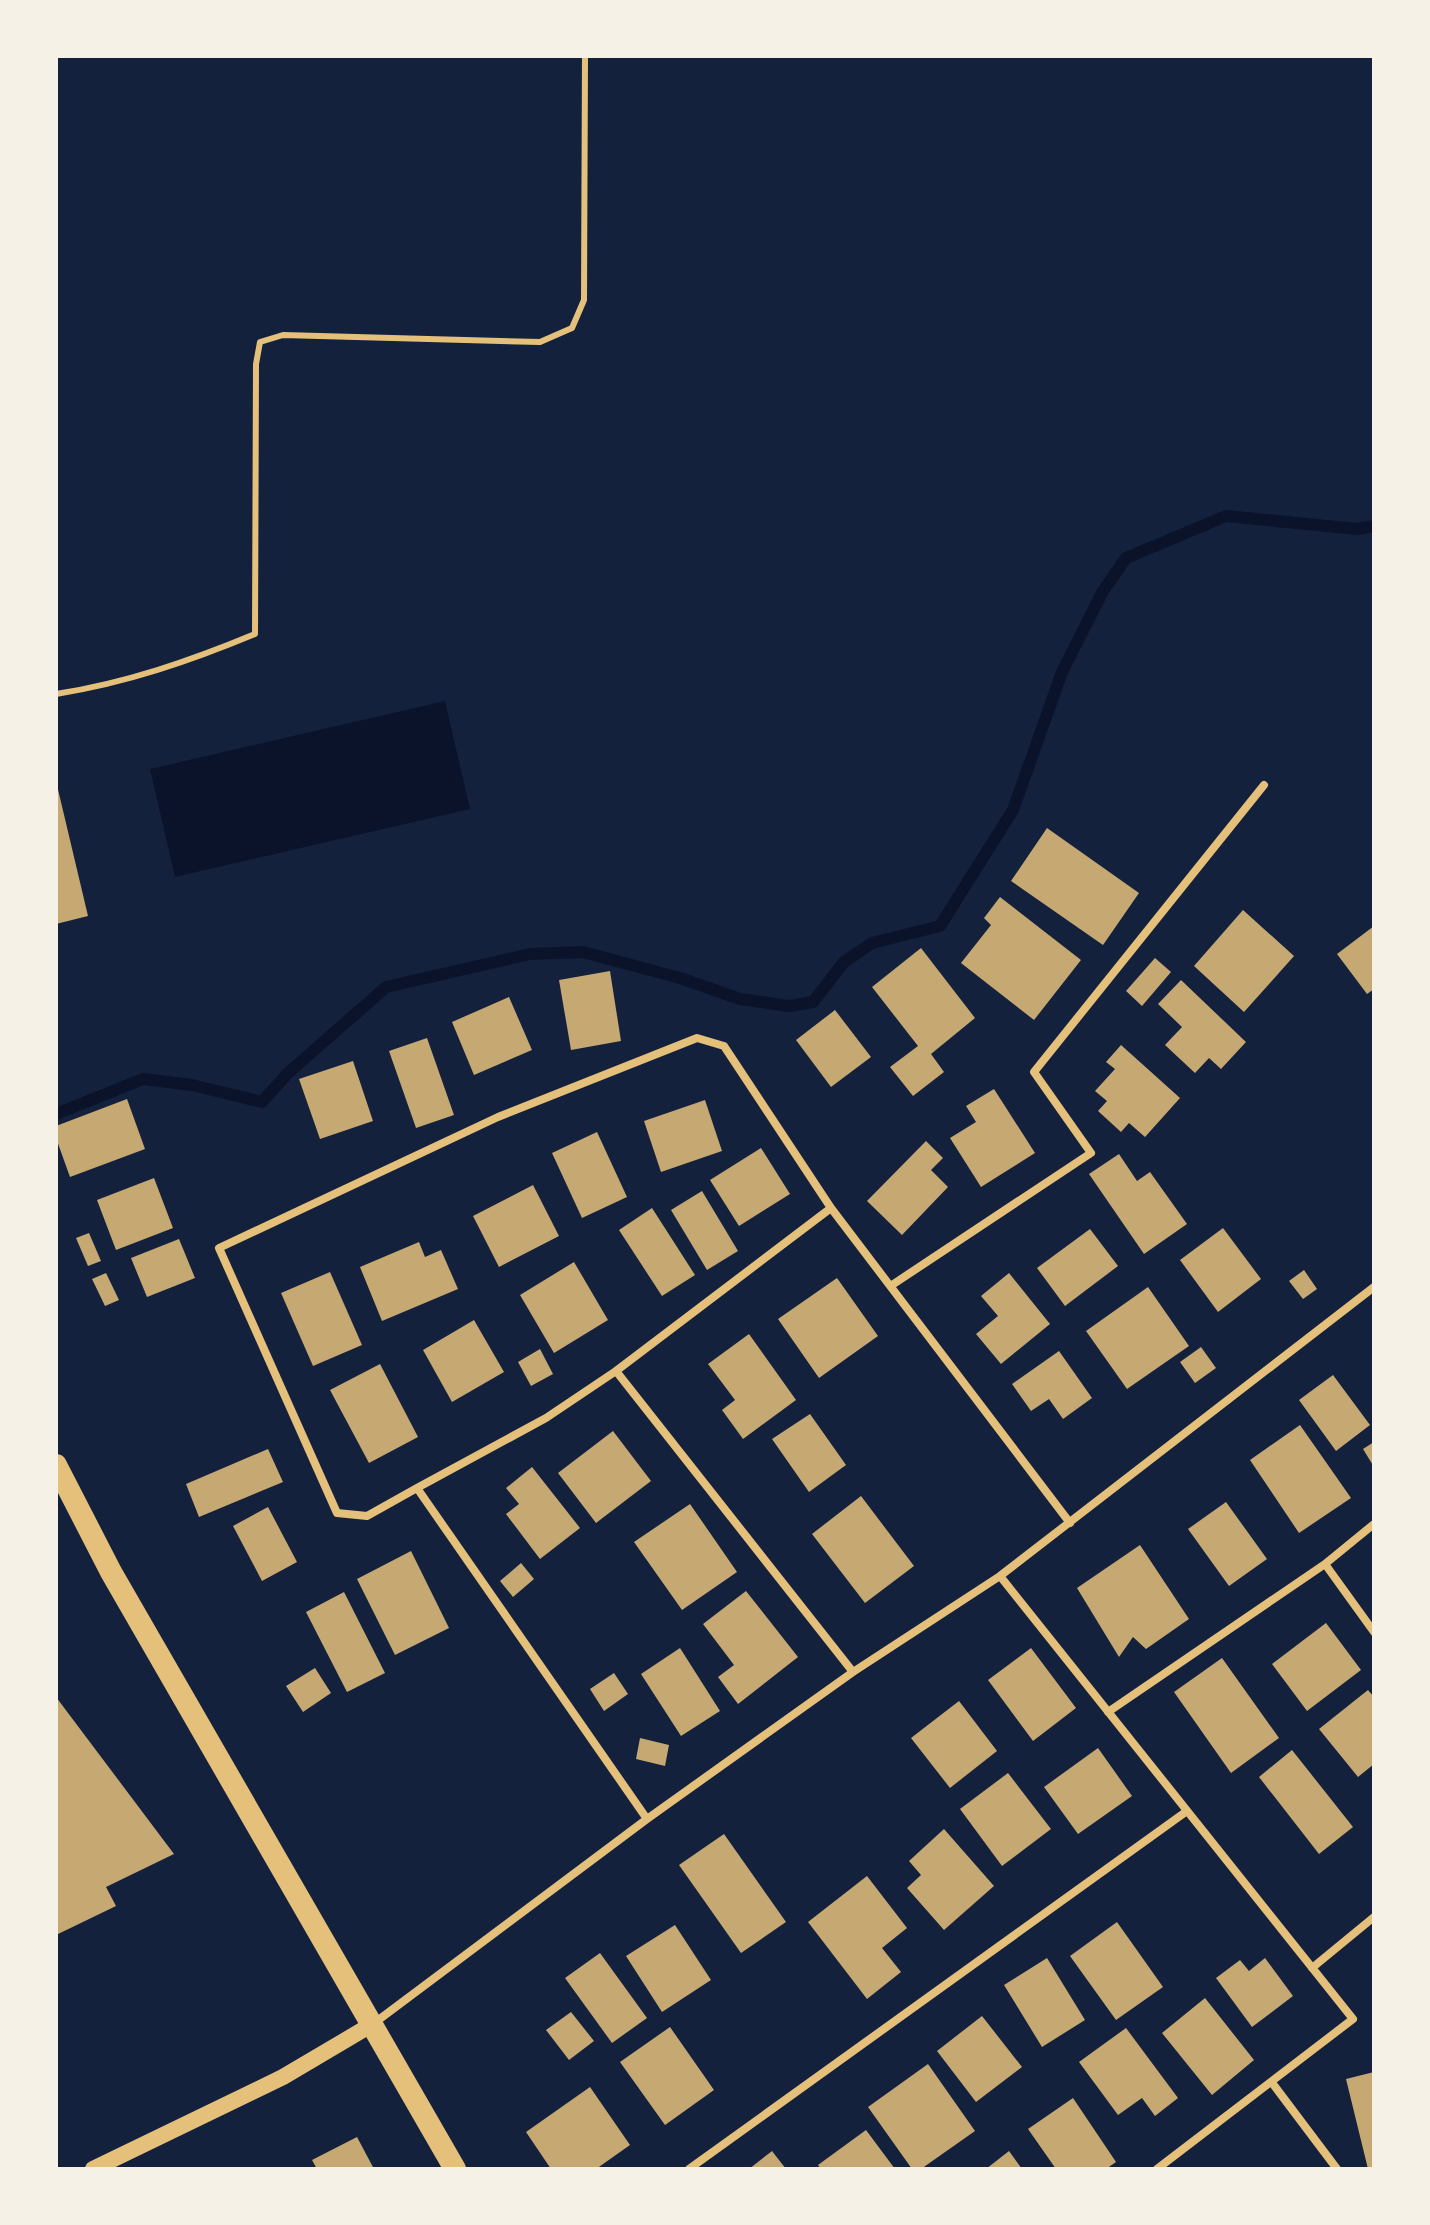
<svg xmlns="http://www.w3.org/2000/svg" width="1430" height="2225" viewBox="0 0 1430 2225" font-family="'Roboto Serif',serif">
	<rect width="100%" height="100%" fill="#14213d"/>
	<path fill="#0b132b" d="M 445,701 L 470,809 L 175,877 L 150,769 Z"/>
	<g fill="none" stroke-linecap="round" stroke-linejoin="round">
		<path stroke="#0b132b" stroke-width="12" d="M 56,1114 L 143,1079 L 192,1085 L 262,1102 L 287,1074 L 386,987 L 530,954 L 583,952 L 680,978 L 740,999 L 789,1006 L 813,1002 L 844,962 L 872,943 L 940,926 L 1013,810 L 1062,672 L 1103,591 L 1126,558 L 1226,516 L 1357,529 L 1374,526"/>
	</g>
	<path fill="#c6a872" d="M 56,781 L 88,916 L 56,924 Z
		M 1047,828 L 1139,893 L 1103,945 L 1011,881 Z
		M 1000,897 L 1081,960 L 1034,1020 L 961,963 L 991,925 L 984,918 Z
		M 1243,910 L 1294,956 L 1244,1012 L 1194,966 Z
		M 1374,926 L 1374,989 L 1367,994 L 1337,954 Z
		M 921,948 L 975,1018 L 931,1054 L 944,1072 L 913,1096 L 890,1067 L 918,1046 L 872,987 Z
		M 1155,958 L 1171,972 L 1142,1006 L 1126,991 Z
		M 610,971 L 621,1041 L 571,1050 L 559,980 Z
		M 1181,980 L 1246,1042 L 1221,1069 L 1209,1058 L 1195,1073 L 1165,1045 L 1182,1027 L 1158,1004 Z
		M 509,997 L 532,1050 L 474,1075 L 452,1022 Z
		M 835,1010 L 871,1057 L 831,1087 L 796,1040 Z
		M 427,1038 L 454,1115 L 416,1128 L 389,1051 Z
		M 1121,1045 L 1180,1098 L 1145,1137 L 1129,1123 L 1121,1132 L 1098,1111 L 1107,1101 L 1095,1091 L 1115,1069 L 1106,1062 Z
		M 353,1061 L 373,1121 L 320,1139 L 299,1079 Z
		M 994,1089 L 1035,1153 L 981,1187 L 950,1138 L 976,1122 L 966,1106 Z
		M 127,1099 L 145,1149 L 70,1177 L 56,1138 L 56,1126 Z
		M 705,1100 L 722,1151 L 661,1172 L 644,1121 Z
		M 597,1132 L 627,1197 L 582,1218 L 552,1153 Z
		M 926,1141 L 943,1158 L 931,1170 L 948,1187 L 902,1235 L 867,1201 Z
		M 761,1148 L 790,1194 L 739,1226 L 710,1180 Z
		M 1119,1154 L 1137,1181 L 1150,1172 L 1187,1224 L 1144,1254 L 1089,1174 Z
		M 154,1178 L 173,1228 L 116,1250 L 97,1200 Z
		M 533,1185 L 559,1236 L 499,1267 L 473,1216 Z
		M 702,1191 L 738,1251 L 707,1270 L 671,1210 Z
		M 652,1208 L 695,1275 L 662,1296 L 619,1230 Z
		M 1223,1228 L 1261,1279 L 1218,1312 L 1180,1260 Z
		M 1090,1229 L 1118,1266 L 1065,1306 L 1037,1268 Z
		M 89,1233 L 101,1261 L 88,1266 L 76,1238 Z
		M 179,1239 L 195,1278 L 147,1297 L 131,1258 Z
		M 419,1242 L 425,1257 L 441,1250 L 458,1289 L 382,1321 L 360,1267 Z
		M 574,1262 L 608,1320 L 554,1353 L 520,1295 Z
		M 1304,1270 L 1317,1289 L 1303,1299 L 1289,1281 Z
		M 330,1272 L 362,1345 L 313,1366 L 281,1293 Z
		M 106,1273 L 119,1300 L 105,1306 L 92,1279 Z
		M 1009,1273 L 1050,1324 L 1001,1364 L 976,1334 L 998,1316 L 981,1296 Z
		M 837,1278 L 878,1336 L 819,1378 L 778,1319 Z
		M 1148,1287 L 1189,1346 L 1127,1389 L 1086,1331 Z
		M 474,1320 L 504,1372 L 452,1402 L 423,1350 Z
		M 749,1334 L 796,1400 L 743,1439 L 722,1410 L 735,1400 L 708,1364 Z
		M 1201,1347 L 1216,1368 L 1195,1383 L 1180,1362 Z
		M 540,1349 L 553,1374 L 531,1386 L 518,1362 Z
		M 1059,1351 L 1092,1398 L 1063,1419 L 1049,1399 L 1031,1411 L 1012,1384 Z
		M 380,1364 L 418,1437 L 369,1463 L 330,1390 Z
		M 1333,1375 L 1370,1425 L 1336,1451 L 1299,1400 Z
		M 810,1414 L 846,1465 L 809,1492 L 772,1439 Z
		M 1300,1425 L 1351,1498 L 1299,1533 L 1250,1460 Z
		M 613,1431 L 651,1481 L 596,1523 L 558,1473 Z
		M 1374,1442 L 1374,1467 L 1363,1449 Z
		M 268,1449 L 283,1482 L 199,1517 L 186,1484 Z
		M 532,1467 L 580,1528 L 540,1559 L 506,1514 L 519,1504 L 506,1488 Z
		M 861,1496 L 914,1566 L 865,1603 L 812,1534 Z
		M 1226,1502 L 1267,1559 L 1229,1586 L 1188,1529 Z
		M 690,1504 L 737,1572 L 682,1610 L 634,1542 Z
		M 268,1507 L 297,1562 L 262,1581 L 233,1526 Z
		M 1140,1545 L 1189,1619 L 1146,1649 L 1133,1637 L 1119,1657 L 1077,1588 Z
		M 411,1551 L 449,1628 L 395,1655 L 357,1579 Z
		M 521,1563 L 534,1579 L 513,1597 L 500,1581 Z
		M 746,1591 L 798,1657 L 738,1704 L 718,1677 L 734,1665 L 703,1624 Z
		M 344,1592 L 385,1673 L 347,1692 L 306,1612 Z
		M 1326,1623 L 1361,1670 L 1307,1711 L 1272,1664 Z
		M 680,1648 L 720,1711 L 681,1736 L 641,1674 Z
		M 1031,1648 L 1076,1708 L 1033,1741 L 988,1680 Z
		M 1222,1658 L 1279,1738 L 1231,1773 L 1174,1692 Z
		M 315,1668 L 331,1693 L 303,1712 L 286,1686 Z
		M 614,1673 L 628,1694 L 604,1711 L 590,1689 Z
		M 1368,1690 L 1374,1697 L 1374,1764 L 1358,1777 L 1319,1729 Z
		M 56,1697 L 174,1854 L 106,1887 L 116,1906 L 56,1935 Z
		M 959,1701 L 997,1751 L 950,1788 L 911,1738 Z
		M 640,1738 L 669,1745 L 665,1766 L 636,1759 Z
		M 1098,1748 L 1132,1796 L 1078,1834 L 1044,1787 Z
		M 1292,1750 L 1353,1827 L 1319,1854 L 1259,1777 Z
		M 1008,1773 L 1051,1829 L 1002,1866 L 960,1809 Z
		M 944,1829 L 994,1886 L 944,1930 L 907,1888 L 921,1875 L 909,1861 Z
		M 724,1834 L 786,1922 L 741,1953 L 679,1865 Z
		M 867,1876 L 907,1928 L 882,1948 L 901,1972 L 867,1999 L 808,1922 Z
		M 1117,1922 L 1163,1987 L 1116,2020 L 1070,1956 Z
		M 675,1925 L 711,1980 L 662,2012 L 626,1956 Z
		M 600,1953 L 647,2018 L 612,2043 L 565,1978 Z
		M 1047,1958 L 1085,2020 L 1042,2047 L 1004,1985 Z
		M 1265,1958 L 1293,1996 L 1252,2027 L 1216,1978 L 1240,1960 L 1249,1971 Z
		M 1205,1998 L 1254,2060 L 1212,2095 L 1162,2033 Z
		M 571,2012 L 594,2041 L 569,2060 L 546,2030 Z
		M 982,2016 L 1022,2067 L 976,2102 L 937,2051 Z
		M 670,2027 L 714,2090 L 665,2125 L 620,2062 Z
		M 1126,2028 L 1178,2098 L 1155,2116 L 1142,2098 L 1118,2115 L 1079,2062 Z
		M 928,2064 L 975,2131 L 921,2169 L 912,2169 L 868,2107 Z
		M 1374,2072 L 1374,2169 L 1368,2169 L 1346,2079 Z
		M 590,2087 L 630,2145 L 596,2169 L 551,2169 L 526,2132 Z
		M 1073,2098 L 1116,2162 L 1106,2169 L 1056,2169 L 1028,2129 Z
		M 866,2130 L 895,2169 L 821,2169 L 818,2165 Z
		M 357,2137 L 374,2169 L 317,2169 L 312,2160 Z
		M 772,2151 L 786,2169 L 749,2169 Z
		M 1009,2151 L 1022,2169 L 986,2169 Z"/>
	<g fill="none" stroke-linecap="round" stroke-linejoin="round">
		<path stroke="#e5c07b" stroke-width="6" d="M 56,694 C 126,683 190,661 255,634 L 256,364 L 260,342 L 283,335 L 540,342 L 572,328 L 584,300 L 585,56"/>
		<path stroke="#e5c07b" stroke-width="8" d="M 892,1285 L 1091,1153 L 1034,1072 L 1264,785
			M 616,1371 L 853,1672
			M 417,1488 L 546,1418 L 616,1371 L 831,1208
			M 1325,1564 L 1374,1632
			M 1000,1576 L 1353,2019 L 1157,2169
			M 1108,1712 L 1325,1564 L 1374,1524
			M 647,1819 L 417,1488 L 367,1516 L 337,1513 L 219,1248 L 498,1117 L 697,1038 L 724,1046 L 831,1208 L 1070,1523
			M 1312,1968 L 1374,1917
			M 373,2024 L 647,1819 L 853,1672 L 1000,1576 L 1374,1287
			M 1273,2084 L 1337,2169
			M 689,2169 L 1187,1811"/>
		<path stroke="#e5c07b" stroke-width="16" d="M 93,2169 L 283,2077 L 371,2025"/>
		<path stroke="#e5c07b" stroke-width="22" d="M 56,1465 L 111,1572 L 455,2169"/>
	</g>
	<rect width="1430" height="2225" fill="none" stroke="#f6f1e7" stroke-width="116"/>
</svg>
